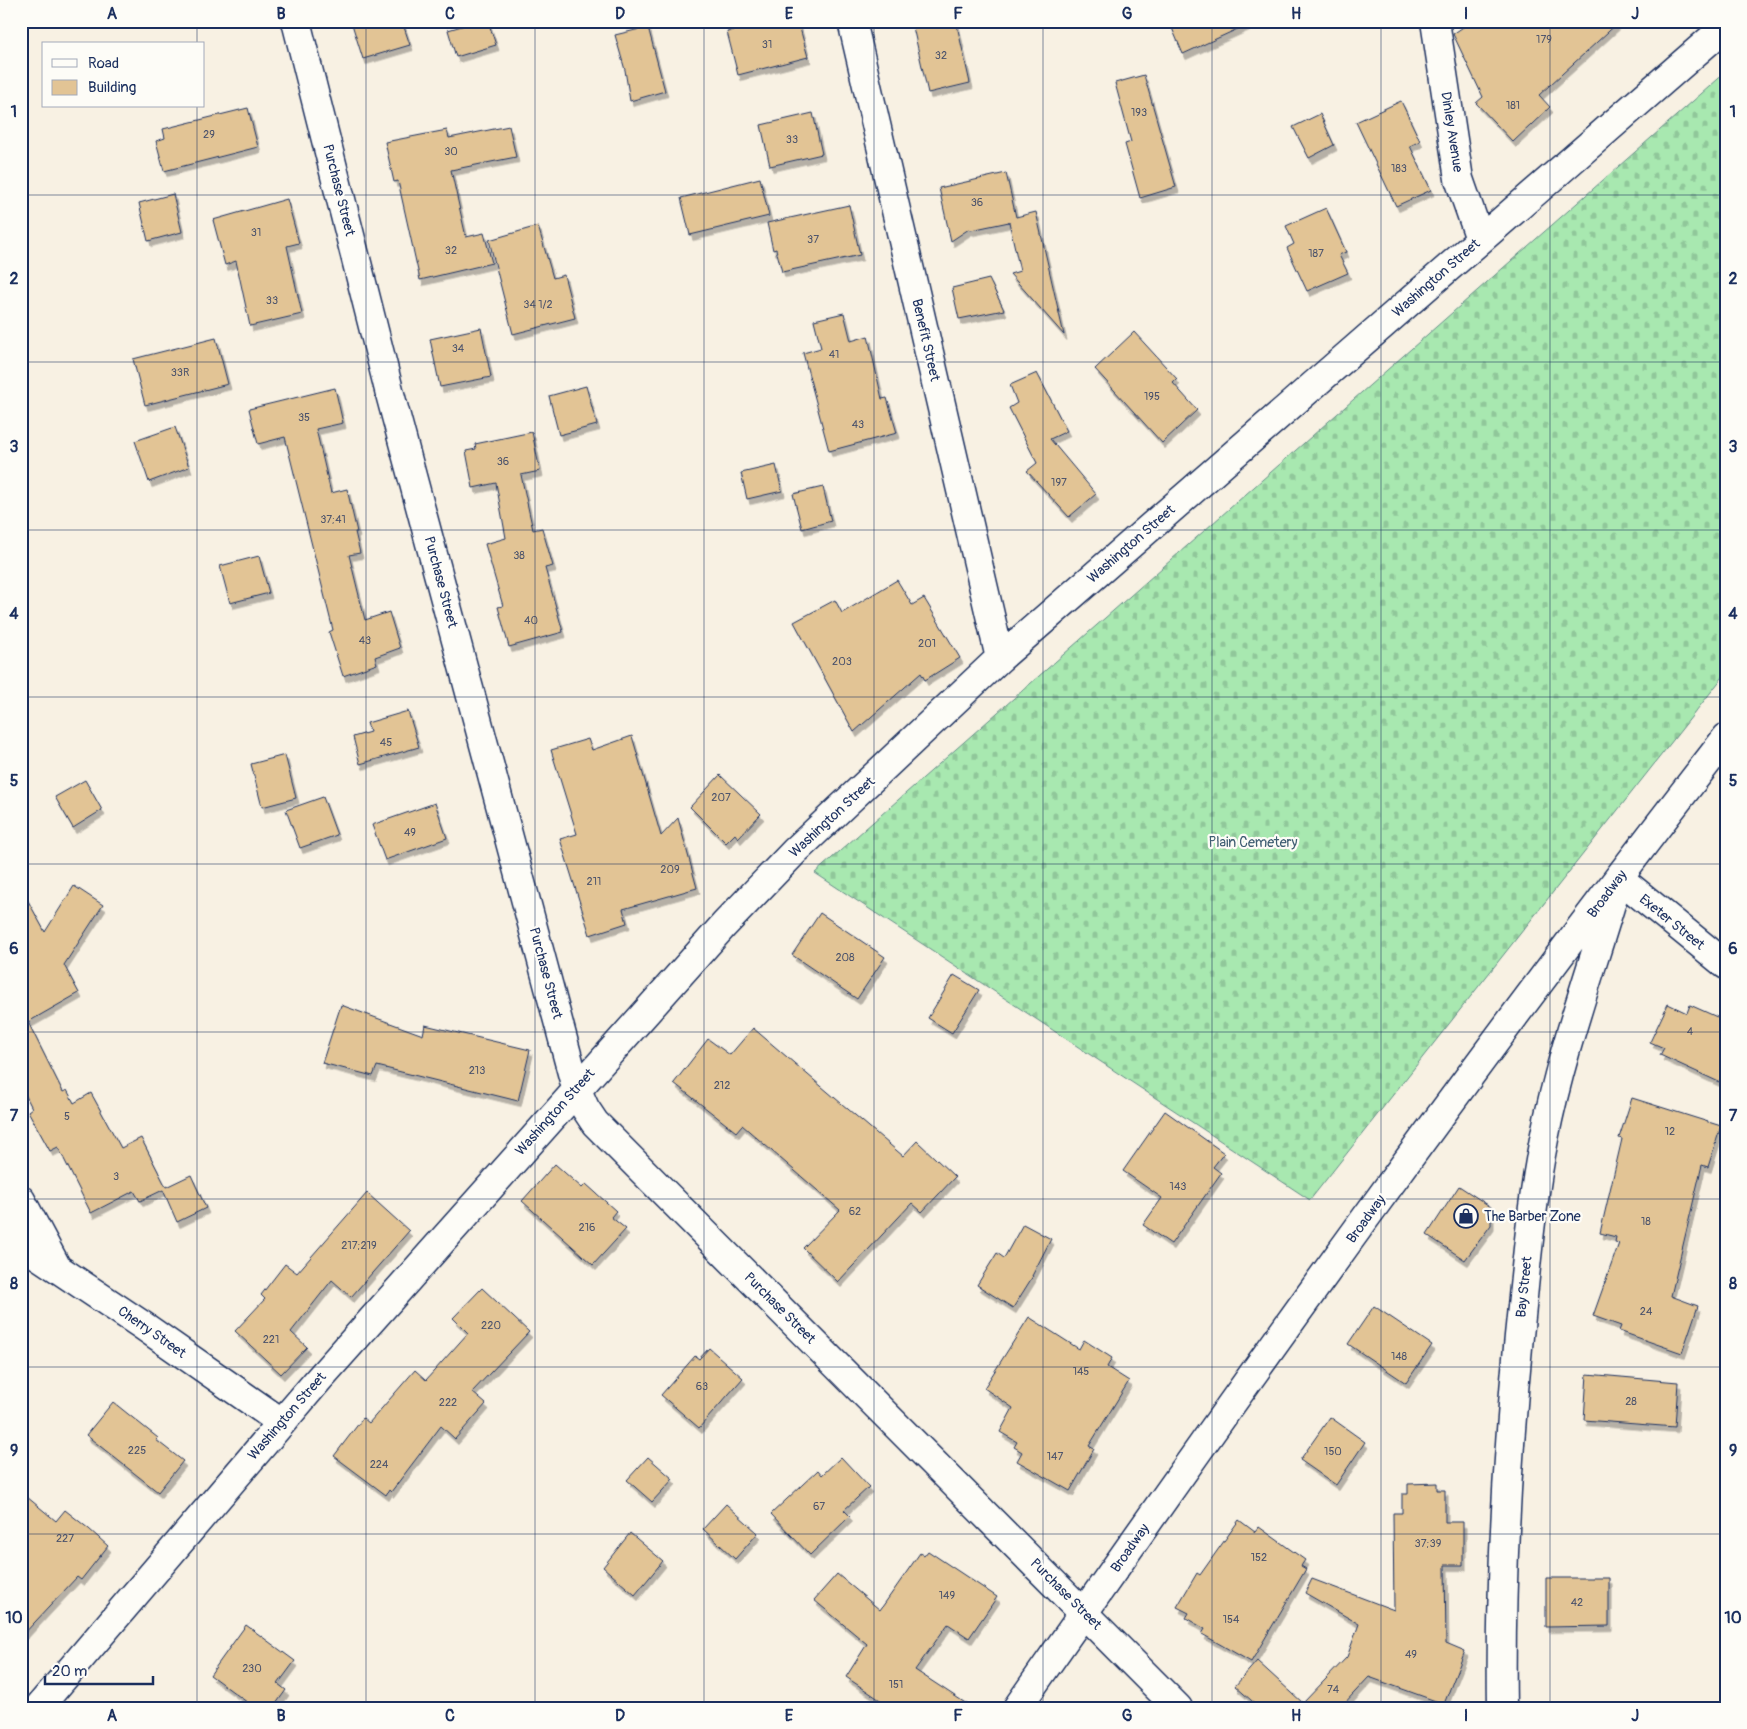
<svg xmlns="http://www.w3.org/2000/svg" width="1747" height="1729" viewBox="0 0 1747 1729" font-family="Pangolin,sans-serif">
	<defs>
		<pattern id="cemetery-stones" width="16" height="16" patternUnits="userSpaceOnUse" patternTransform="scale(1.25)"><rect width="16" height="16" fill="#a8e8b0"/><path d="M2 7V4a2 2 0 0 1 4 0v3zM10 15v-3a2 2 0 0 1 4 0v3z" fill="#90c79a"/></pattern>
		<filter id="shadow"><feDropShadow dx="3" dy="5.5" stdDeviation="0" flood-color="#0004"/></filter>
	</defs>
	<rect width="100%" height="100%" fill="#f8f1e3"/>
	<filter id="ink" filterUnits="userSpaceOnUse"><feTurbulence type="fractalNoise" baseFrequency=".02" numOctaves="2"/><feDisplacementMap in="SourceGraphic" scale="10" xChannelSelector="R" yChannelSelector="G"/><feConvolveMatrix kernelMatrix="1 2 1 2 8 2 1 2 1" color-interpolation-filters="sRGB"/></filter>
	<g filter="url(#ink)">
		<path fill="url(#cemetery-stones)" stroke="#628c87" d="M 1726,72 L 1726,673 L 1310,1200 L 815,873 Z"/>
		<path fill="#e2c495" stroke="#1b2f5e" filter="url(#shadow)" d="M 351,21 L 402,21 L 410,45 L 363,59 Z
			M 479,21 L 488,21 L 496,45 L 456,57 L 448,30 Z
			M 767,21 L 798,21 L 808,57 L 738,75 L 727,32 Z
			M 939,21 L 956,21 L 970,83 L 928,93 L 913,27 Z
			M 1169,21 L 1255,21 L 1183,54 Z
			M 1472,21 L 1620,21 L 1539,95 L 1550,107 L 1513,142 L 1476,103 L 1483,97 L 1453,34 Z
			M 648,27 L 665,91 L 630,101 L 625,70 L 615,35 Z
			M 1144,75 L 1176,187 L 1140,198 L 1125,144 L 1131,142 L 1115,83 Z
			M 1401,101 L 1420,141 L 1410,146 L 1431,190 L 1396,206 L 1356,122 Z
			M 248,108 L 258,147 L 164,171 L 156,141 L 165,138 L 163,129 Z
			M 813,113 L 822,154 L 770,166 L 761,125 Z
			M 1320,114 L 1334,145 L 1309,158 L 1293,127 Z
			M 509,126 L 516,157 L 451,170 L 466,237 L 484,233 L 492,263 L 420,280 L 398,181 L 394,182 L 385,142 L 447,130 L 449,138 Z
			M 1006,173 L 1016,217 L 1036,212 L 1064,335 L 1010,274 L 1020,271 L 1009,222 L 971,230 L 969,229 L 951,241 L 939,188 Z
			M 760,178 L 769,216 L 690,235 L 681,198 Z
			M 173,194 L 182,232 L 148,241 L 139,203 Z
			M 287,199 L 299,243 L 287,246 L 302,314 L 250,326 L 236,261 L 225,265 L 213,220 Z
			M 849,205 L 860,255 L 782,272 L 776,249 L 773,250 L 767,223 Z
			M 1326,208 L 1346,252 L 1339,255 L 1348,273 L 1307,291 L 1287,248 L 1294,244 L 1286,226 Z
			M 538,226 L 553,278 L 564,275 L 575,318 L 513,334 L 489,240 Z
			M 989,279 L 1004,310 L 959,319 L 952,288 Z
			M 844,313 L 851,341 L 868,336 L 882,399 L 887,398 L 897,433 L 829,451 L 803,353 L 821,348 L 814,320 Z
			M 481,328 L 491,377 L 440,387 L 430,339 Z
			M 1134,332 L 1177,379 L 1173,383 L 1197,410 L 1162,443 L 1095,369 Z
			M 216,338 L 228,384 L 145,405 L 133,359 Z
			M 1037,373 L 1067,431 L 1050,439 L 1096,494 L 1069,517 L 1027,471 L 1037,463 L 1009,408 L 1017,403 L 1010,385 Z
			M 586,386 L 597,425 L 559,435 L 549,396 Z
			M 335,388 L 343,423 L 316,429 L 331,493 L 347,489 L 357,532 L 355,532 L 360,553 L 349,555 L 365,620 L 389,612 L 400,648 L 375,657 L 377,664 L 343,676 L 329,632 L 333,630 L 285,437 L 258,444 L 249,409 Z
			M 175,427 L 189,467 L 149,482 L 135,441 Z
			M 532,432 L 540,471 L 521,475 L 533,530 L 542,528 L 553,566 L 545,568 L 563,632 L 509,647 L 498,607 L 503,606 L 485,544 L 506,538 L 496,483 L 473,488 L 466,451 L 476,449 L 475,444 Z
			M 776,465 L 782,491 L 747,499 L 741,473 Z
			M 823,487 L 831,521 L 802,529 L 793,494 Z
			M 259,556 L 269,593 L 230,603 L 220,566 Z
			M 897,580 L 912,605 L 924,598 L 960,658 L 925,680 L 921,673 L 854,732 L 794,622 L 835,600 L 842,613 Z
			M 408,711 L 419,747 L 360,764 L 353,737 L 370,732 L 367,723 Z
			M 632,736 L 661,836 L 678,818 L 697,888 L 623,909 L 627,923 L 590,935 L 560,839 L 577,834 L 551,750 L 588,739 L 592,750 Z
			M 285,755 L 296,798 L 262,807 L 251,764 Z
			M 720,775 L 761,814 L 738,838 L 735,834 L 726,843 L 690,807 Z
			M 85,780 L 102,810 L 73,828 L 55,797 Z
			M 323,797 L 337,835 L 300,848 L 286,810 Z
			M 435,803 L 447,838 L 385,860 L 372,825 Z
			M 74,886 L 103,905 L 64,965 L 79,993 L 28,1022 L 63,1092 L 67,1090 L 74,1103 L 91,1093 L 121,1148 L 141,1138 L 166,1187 L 191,1175 L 206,1208 L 177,1222 L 163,1190 L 140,1201 L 134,1191 L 91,1213 L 58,1147 L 50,1151 L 28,1111 L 32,1108 L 21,1086 L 21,888 L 45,932 Z
			M 820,913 L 885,957 L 857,999 L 792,955 Z
			M 954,975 L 979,990 L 952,1033 L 928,1018 Z
			M 1668,1004 L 1687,1013 L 1690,1005 L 1726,1021 L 1726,1067 L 1719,1082 L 1660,1055 L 1664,1048 L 1650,1042 Z
			M 341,1005 L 423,1035 L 425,1025 L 530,1050 L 518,1101 L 377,1066 L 373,1076 L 322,1063 Z
			M 753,1028 L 903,1156 L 917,1141 L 955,1177 L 922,1212 L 912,1203 L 838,1282 L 803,1248 L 840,1210 L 742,1125 L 736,1132 L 674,1083 L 708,1039 L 730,1055 Z
			M 1632,1098 L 1721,1126 L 1708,1167 L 1702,1165 L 1671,1296 L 1698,1306 L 1682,1353 L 1619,1331 L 1621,1326 L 1593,1316 L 1619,1243 L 1615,1242 L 1616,1237 L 1600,1233 L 1622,1139 L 1619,1138 Z
			M 1165,1111 L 1224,1153 L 1213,1167 L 1221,1173 L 1171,1244 L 1143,1225 L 1162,1198 L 1123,1171 Z
			M 555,1164 L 582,1188 L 586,1184 L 616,1211 L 611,1217 L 626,1229 L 593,1265 L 522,1201 Z
			M 1459,1186 L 1491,1207 L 1491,1225 L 1465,1260 L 1427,1235 Z
			M 367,1193 L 409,1231 L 351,1297 L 332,1280 L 291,1332 L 307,1347 L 281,1374 L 235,1331 L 265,1299 L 261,1295 L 285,1264 L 297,1273 Z
			M 1023,1224 L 1051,1239 L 1032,1276 L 1033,1276 L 1013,1308 L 977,1285 L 997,1253 L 1004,1258 Z
			M 482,1288 L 529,1332 L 472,1392 L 486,1404 L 455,1439 L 441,1426 L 391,1492 L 389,1490 L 386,1495 L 334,1456 L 363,1418 L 369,1423 L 415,1370 L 426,1380 L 468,1333 L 453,1318 Z
			M 1374,1306 L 1432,1345 L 1406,1383 L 1348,1344 Z
			M 1029,1317 L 1079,1349 L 1084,1340 L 1112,1358 L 1107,1367 L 1129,1381 L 1089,1446 L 1094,1449 L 1070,1491 L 1017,1461 L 1022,1452 L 1014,1447 L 1017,1442 L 1000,1432 L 1013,1408 L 984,1388 Z
			M 709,1348 L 743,1378 L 699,1428 L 661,1395 L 695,1356 L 699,1359 Z
			M 1587,1374 L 1678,1382 L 1675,1427 L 1584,1420 Z
			M 113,1402 L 158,1438 L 156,1440 L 183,1461 L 158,1492 L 86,1435 Z
			M 1330,1417 L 1365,1442 L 1336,1485 L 1300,1460 Z
			M 648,1457 L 673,1479 L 652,1502 L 627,1480 Z
			M 841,1457 L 869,1487 L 844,1510 L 850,1516 L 810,1555 L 771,1514 L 818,1470 L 822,1475 Z
			M 1437,1483 L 1437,1490 L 1445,1490 L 1445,1522 L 1463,1522 L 1463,1565 L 1445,1565 L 1446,1643 L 1465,1651 L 1444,1704 L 1369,1677 L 1340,1708 L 1260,1708 L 1235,1686 L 1257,1661 L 1303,1703 L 1347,1657 L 1359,1624 L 1305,1593 L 1312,1579 L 1394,1610 L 1393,1513 L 1402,1513 L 1402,1494 L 1408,1494 L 1408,1484 Z
			M 21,1492 L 56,1521 L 65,1510 L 89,1529 L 108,1546 L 81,1580 L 77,1577 L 21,1637 Z
			M 726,1504 L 758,1533 L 735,1559 L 703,1529 Z
			M 1239,1520 L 1255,1532 L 1259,1527 L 1305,1560 L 1301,1566 L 1306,1569 L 1251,1662 L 1202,1634 L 1205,1629 L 1186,1618 L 1189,1613 L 1177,1607 L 1197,1573 L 1200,1575 Z
			M 630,1533 L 663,1561 L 635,1595 L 603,1567 Z
			M 928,1551 L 997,1597 L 969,1638 L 948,1624 L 915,1670 L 973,1708 L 892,1708 L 846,1677 L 867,1644 L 814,1600 L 837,1574 L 880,1610 L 920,1553 L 924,1556 Z
			M 1546,1578 L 1609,1578 L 1609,1626 L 1546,1627 Z
			M 246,1625 L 295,1661 L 278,1684 L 286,1690 L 273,1708 L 255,1708 L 210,1675 Z"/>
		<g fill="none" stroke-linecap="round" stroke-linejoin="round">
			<g stroke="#1b2f5e" stroke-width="31">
				<path id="minor" d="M 296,21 L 390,394 L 576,1088 L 585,1108 L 595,1123 L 1178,1708
					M 852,21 L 1000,658
					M 1435,21 L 1459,179 L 1480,239
					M 1619,878 L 1726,965
					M 21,1200 L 55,1264
					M 21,1244 L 142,1325 L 281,1422
					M 38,1708 L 319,1379 L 724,925 L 795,851 L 1000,658 L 1726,26"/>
			</g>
			<g stroke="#1b2f5e" stroke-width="31">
				<path id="major" d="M 1017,1708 C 1246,1380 1480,1054 1726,738
					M 1502,1708 C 1500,1583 1507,1460 1519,1336 C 1526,1270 1531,1204 1544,1139 C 1560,1057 1589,977 1613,897"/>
			</g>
			<use href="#minor" stroke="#fdfcf7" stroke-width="28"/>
			<use href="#major" stroke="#fdfcf7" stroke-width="28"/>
		</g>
	</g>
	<path fill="none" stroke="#1b2f5e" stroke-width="1" stroke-opacity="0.55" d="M 197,21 L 197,44M 366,21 L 366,1708M 535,21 L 535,1708M 704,21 L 704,1708M 874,21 L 874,1708M 1043,21 L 1043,1708M 1212,21 L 1212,1708M 1381,21 L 1381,1708M 1550,21 L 1550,1708M 197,106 L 197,1708M 21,195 L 1726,195M 21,362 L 1726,362M 21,530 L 1726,530M 21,697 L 1726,697M 21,864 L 1726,864M 21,1032 L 1726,1032M 21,1199 L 1726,1199M 21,1367 L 1726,1367M 21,1534 L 1726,1534"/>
	<defs>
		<g id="shop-ring" transform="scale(1.25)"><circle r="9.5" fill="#fdfcf7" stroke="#1b2f5e" stroke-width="1.5"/><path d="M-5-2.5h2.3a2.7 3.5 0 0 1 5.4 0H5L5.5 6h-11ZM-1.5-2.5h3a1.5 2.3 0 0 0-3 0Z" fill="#1b2f5e"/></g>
	</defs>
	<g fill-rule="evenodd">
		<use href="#shop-ring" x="1466" y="1216"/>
	</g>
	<g text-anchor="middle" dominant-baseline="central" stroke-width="4.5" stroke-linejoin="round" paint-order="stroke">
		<g font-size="11" fill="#4d546c">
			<text x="1544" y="39">179</text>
			<text x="767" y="44">31</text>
			<text x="941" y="55">32</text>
			<text x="1513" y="105">181</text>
			<text x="1139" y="112">193</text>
			<text x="209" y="134">29</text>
			<text x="792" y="139">33</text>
			<text x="451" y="151">30</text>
			<text x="1399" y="168">183</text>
			<text x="977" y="202">36</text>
			<text x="256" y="232">31</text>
			<text x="813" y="239">37</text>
			<text x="451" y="250">32</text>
			<text x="1316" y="253">187</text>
			<text x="272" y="300">33</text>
			<text x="538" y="304">34 1/2</text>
			<text x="458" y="348">34</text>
			<text x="834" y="354">41</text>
			<text x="180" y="372">33R</text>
			<text x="1152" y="396">195</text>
			<text x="304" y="417">35</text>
			<text x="858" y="424">43</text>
			<text x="503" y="461">36</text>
			<text x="1059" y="482">197</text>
			<text x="333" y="519">37;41</text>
			<text x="519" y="555">38</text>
			<text x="531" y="620">40</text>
			<text x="365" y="640">43</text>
			<text x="927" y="643">201</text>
			<text x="842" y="661">203</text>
			<text x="386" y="742">45</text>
			<text x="721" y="797">207</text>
			<text x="410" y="832">49</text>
			<text x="670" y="869">209</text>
			<text x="594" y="881">211</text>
			<text x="845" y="957">208</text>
			<text x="1690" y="1031">4</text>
			<text x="477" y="1070">213</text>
			<text x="722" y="1085">212</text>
			<text x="67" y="1116">5</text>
			<text x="1670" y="1131">12</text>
			<text x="116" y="1176">3</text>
			<text x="1178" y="1186">143</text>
			<text x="855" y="1211">62</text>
			<text x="1646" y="1221">18</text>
			<text x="587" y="1227">216</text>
			<text x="359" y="1245">217;219</text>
			<text x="1646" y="1311">24</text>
			<text x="491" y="1325">220</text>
			<text x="271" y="1339">221</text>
			<text x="1399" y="1356">148</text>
			<text x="1081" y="1371">145</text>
			<text x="702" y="1386">63</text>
			<text x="1631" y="1401">28</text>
			<text x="448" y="1402">222</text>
			<text x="137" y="1450">225</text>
			<text x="1333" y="1451">150</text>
			<text x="1055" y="1456">147</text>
			<text x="379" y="1464">224</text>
			<text x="819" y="1506">67</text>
			<text x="65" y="1538">227</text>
			<text x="1428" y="1543">37;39</text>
			<text x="1259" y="1557">152</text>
			<text x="947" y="1595">149</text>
			<text x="1577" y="1602">42</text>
			<text x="1231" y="1619">154</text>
			<text x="1411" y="1654">49</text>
			<text x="252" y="1668">230</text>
			<text x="896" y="1684">151</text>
			<text x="1333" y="1689">74</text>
		</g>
		<g font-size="14" fill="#1b2f5e" stroke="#fdfcf7">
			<text transform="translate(1452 132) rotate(81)">Dinley Avenue</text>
			<text transform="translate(339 190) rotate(76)">Purchase Street</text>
			<text transform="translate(1436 278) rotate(-41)">Washington Street</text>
			<text transform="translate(926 340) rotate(77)">Benefit Street</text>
			<text transform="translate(1131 544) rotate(-41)">Washington Street</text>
			<text transform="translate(441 582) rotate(75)">Purchase Street</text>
			<text transform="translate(832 817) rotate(-43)">Washington Street</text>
			<text transform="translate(1607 894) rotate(-53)">Broadway</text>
			<text transform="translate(1672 922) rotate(39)">Exeter Street</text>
			<text transform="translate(546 973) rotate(75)">Purchase Street</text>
			<text transform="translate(555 1112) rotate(-48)">Washington Street</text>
			<text transform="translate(1366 1219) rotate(-54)">Broadway</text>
			<text transform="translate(1524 1287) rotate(-84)">Bay Street</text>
			<text transform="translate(780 1308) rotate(45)">Purchase Street</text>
			<text transform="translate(152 1332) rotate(35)">Cherry Street</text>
			<text transform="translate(287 1416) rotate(-49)">Washington Street</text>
			<text transform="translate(1130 1548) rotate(-55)">Broadway</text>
			<text transform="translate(1066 1594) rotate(45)">Purchase Street</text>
		</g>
		<g font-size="14" fill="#3e5d72" stroke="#fdfcf7">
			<text x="1253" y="842">Plain Cemetery</text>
		</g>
		<g font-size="14" fill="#1b2f5e" stroke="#fdfcf7" text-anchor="start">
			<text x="1484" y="1216">The Barber Zone</text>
		</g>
	</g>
	<rect width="1747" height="1729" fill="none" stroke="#fdfcf7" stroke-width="55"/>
	<rect x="42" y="42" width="162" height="65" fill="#fdfcf7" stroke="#a3aaba"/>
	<rect x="52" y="59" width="25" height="8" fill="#fdfcf7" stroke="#a3aaba"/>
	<text x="88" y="68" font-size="15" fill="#1b2f5e">Road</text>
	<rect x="52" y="80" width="25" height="15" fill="#e2c495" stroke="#a3aaba"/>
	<text x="88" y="92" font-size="15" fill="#1b2f5e">Building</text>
	<path d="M45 1676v8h108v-8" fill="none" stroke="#1b2f5e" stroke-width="2.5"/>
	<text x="52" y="1676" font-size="15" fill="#1b2f5e" stroke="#fdfcf7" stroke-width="4" paint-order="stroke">20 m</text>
	<rect x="28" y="28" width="1692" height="1674" fill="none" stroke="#1b2f5e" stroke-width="2"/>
	<g font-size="16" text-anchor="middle" font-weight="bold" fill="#1b2f5e">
		<text x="112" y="19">A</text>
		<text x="281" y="19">B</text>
		<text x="450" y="19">C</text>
		<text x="620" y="19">D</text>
		<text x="789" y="19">E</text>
		<text x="958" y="19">F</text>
		<text x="1127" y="19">G</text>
		<text x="1296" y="19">H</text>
		<text x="1466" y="19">I</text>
		<text x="1635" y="19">J</text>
		<text x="14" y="117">1</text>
		<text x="1733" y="117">1</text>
		<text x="14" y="284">2</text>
		<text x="1733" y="284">2</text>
		<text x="14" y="452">3</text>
		<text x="1733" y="452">3</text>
		<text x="14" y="619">4</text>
		<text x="1733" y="619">4</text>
		<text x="14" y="786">5</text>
		<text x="1733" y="786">5</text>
		<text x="14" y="954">6</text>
		<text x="1733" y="954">6</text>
		<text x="14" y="1121">7</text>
		<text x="1733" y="1121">7</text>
		<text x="14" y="1289">8</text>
		<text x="1733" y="1289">8</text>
		<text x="14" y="1456">9</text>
		<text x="1733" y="1456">9</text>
		<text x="14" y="1623">10</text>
		<text x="1733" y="1623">10</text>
		<text x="112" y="1721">A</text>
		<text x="281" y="1721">B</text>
		<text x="450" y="1721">C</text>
		<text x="620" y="1721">D</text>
		<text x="789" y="1721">E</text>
		<text x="958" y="1721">F</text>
		<text x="1127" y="1721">G</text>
		<text x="1296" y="1721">H</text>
		<text x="1466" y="1721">I</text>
		<text x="1635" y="1721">J</text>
	</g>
</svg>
